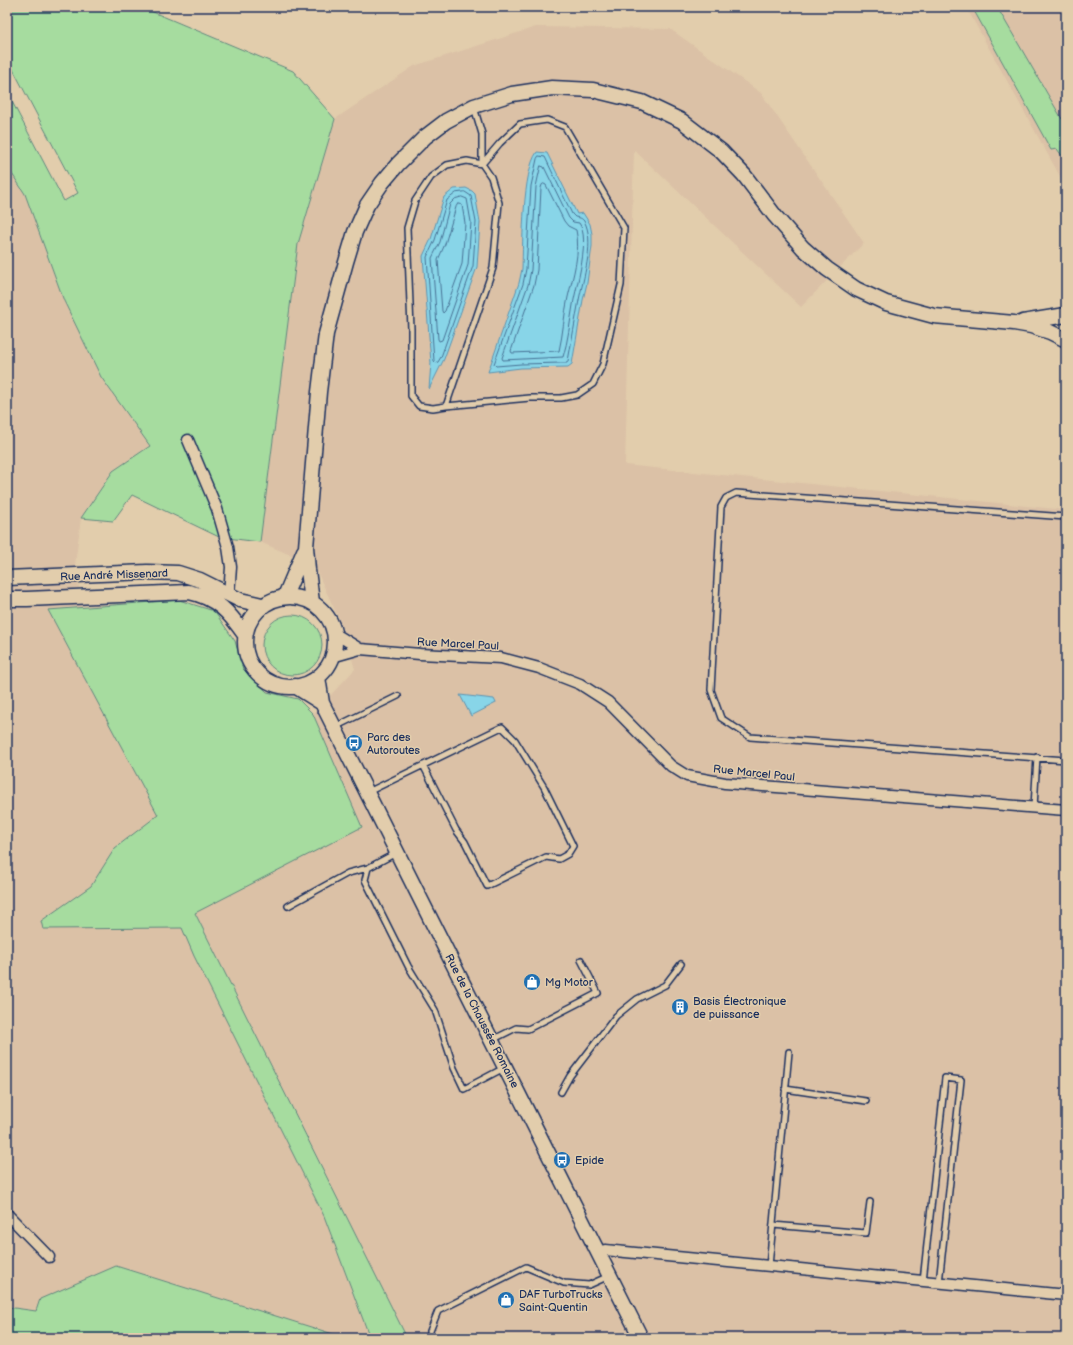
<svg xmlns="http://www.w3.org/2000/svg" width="1073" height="1345" viewBox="0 0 1073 1345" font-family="'Balsamiq Sans',sans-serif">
	<rect width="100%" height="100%" fill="#e2cdac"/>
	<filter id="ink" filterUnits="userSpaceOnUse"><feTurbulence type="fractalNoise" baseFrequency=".025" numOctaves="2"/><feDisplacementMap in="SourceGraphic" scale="8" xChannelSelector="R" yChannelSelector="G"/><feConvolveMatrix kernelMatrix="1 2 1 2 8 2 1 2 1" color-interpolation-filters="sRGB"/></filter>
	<g filter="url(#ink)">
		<path fill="#dbc1a6" d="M 966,7 L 1066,7 L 1066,187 Z
			M 536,27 L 670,29 L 761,93 L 864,243 L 801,307 L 634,150 L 625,465 L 1066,510 L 1066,1338 L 407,1338 L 202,927 L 324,1216 L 370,1338 L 346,1338 L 117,1266 L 36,1312 L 7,1307 L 7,166 L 25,194 L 64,301 L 101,377 L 150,446 L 113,471 L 81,518 L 75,565 L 84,615 L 362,827 L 313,714 L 355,669 L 340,621 L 314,565 L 260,542 L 298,244 L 335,119 L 414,66 Z"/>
		<path fill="#a6dc9f" stroke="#60867e" d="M 7,7 L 141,7 L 293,71 L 335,119 L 298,244 L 260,542 L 219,537 L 132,495 L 113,521 L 81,518 L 113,471 L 150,446 L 101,377 L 64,301 L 25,194 L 7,166 L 7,92 L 64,201 L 78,193 L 7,58 Z
			M 972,7 L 997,7 L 1062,119 L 1066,118 L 1066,161 L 1057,149 L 1051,150 Z
			M 179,600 L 214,611 L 235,641 L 243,669 L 267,692 L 298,699 L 313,714 L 362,827 L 195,913 L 407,1338 L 370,1338 L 324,1216 L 194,956 L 182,928 L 43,929 L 41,921 L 91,886 L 115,848 L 158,815 L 48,610 Z
			M262 645a30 30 0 1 1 60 0a30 30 0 1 1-60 0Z
			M 116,1266 L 346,1338 L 7,1338 L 7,1307 L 36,1311 L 40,1299 Z"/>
		<path fill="#88d5e8" stroke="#5c93b1" d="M 537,152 L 547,153 L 577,214 L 583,213 L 590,224 L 592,234 L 592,246 L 587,283 L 583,300 L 572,364 L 568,367 L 521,368 L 488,372 L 519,283 L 522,269 C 523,241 522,173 537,152 Z
			M 466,188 L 472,191 L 475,194 L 480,222 L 477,267 L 444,359 L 429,389 L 431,363 L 423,256 L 431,239 L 444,197 L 454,189 Z
			M 460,695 L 494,699 L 496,703 L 471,716 Z"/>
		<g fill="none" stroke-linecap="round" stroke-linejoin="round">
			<path stroke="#477195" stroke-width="1" d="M 539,156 L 545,157 L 572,214 L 575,217 C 581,218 583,218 586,225 C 594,246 583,279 579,300 C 575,320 572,341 568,361 L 567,363 L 562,363 L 521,364 L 496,366 L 494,364 L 523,284 L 526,269 L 531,186 L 537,159 Z
				M 541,166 L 544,167 L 569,218 L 573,222 L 579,223 C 591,239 576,286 573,305 C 570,322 568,341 563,357 L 503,360 L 502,358 L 528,285 L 531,270 L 536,187 Z
				M 544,184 L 546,185 L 564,221 L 568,226 L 576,230 C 581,251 573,276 568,297 C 564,315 563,334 559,351 L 512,353 L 511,351 L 534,285 L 537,270 L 541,188 L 542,185 Z
				M 465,192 L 471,196 L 476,222 L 473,266 L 441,357 L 438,362 L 436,363 L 434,361 L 427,257 L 435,240 L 447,200 L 456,193 Z
				M 462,197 L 467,199 L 471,222 L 468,265 L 442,340 L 439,341 L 438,339 L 432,258 L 440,242 L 450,204 L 455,199 Z
				M 458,204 L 460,204 L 462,205 L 465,223 L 462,264 L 445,311 L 443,313 L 442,311 L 438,260 L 445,244 L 456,207 Z"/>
			<g stroke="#1b2f5e" stroke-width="8">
				<path id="lane" d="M 474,107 L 482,134 L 482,164 L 491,177 L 499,203 L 493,268 L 446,406 L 433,408 L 419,406 L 411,396 L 411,329 L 407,228 L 415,201 L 431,177 L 447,165 L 467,161 L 482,164
					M 446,406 L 530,398 L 561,398 L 577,395 L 593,384 L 603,364 L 621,285 L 624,228 L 565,127 L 547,120 L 520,124 L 500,143 L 482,164
					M 1066,517 L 736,493 L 726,498 L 721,507 L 711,690 L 721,718 L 750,737 L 1066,760
					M 335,727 L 398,696
					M 368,792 L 502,727 L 515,740 L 544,787 L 573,846 L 568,854 L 559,859 L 546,857 L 487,886 L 465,842 L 456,830 L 423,765
					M 1034,807 L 1037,757
					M 368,868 L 365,880 L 408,966 L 435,1010 L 454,1068 L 464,1089 L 504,1068
					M 288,906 L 348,873 L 368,868 L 396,853
					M 492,1040 L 516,1028 L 528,1029 L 598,993 L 581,960
					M 785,1089 L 866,1101
					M 561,1092 L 570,1076 L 616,1016 L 637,999 L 665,985 L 681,964
					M 773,1225 L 866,1233 L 870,1202
					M 769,1266 L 789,1052
					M 923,1281 L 945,1078 L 961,1080 L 939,1283
					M 430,1331 L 438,1311 L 526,1267 L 564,1283 L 589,1285 L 609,1276"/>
			</g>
			<g stroke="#1b2f5e" stroke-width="13">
				<path id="street" d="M 188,440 L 217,509 L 228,547 L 231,567 L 229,595
					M 334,633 L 360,649
					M 332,657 L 360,649 L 420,654 L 501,658 L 539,668 L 580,684 L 608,702 L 671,766 L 687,776 L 725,783 L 1066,810
					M 7,1214 L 49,1257
					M 598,1252 L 605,1250 L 1066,1295"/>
			</g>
			<g stroke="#1b2f5e" stroke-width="17">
				<path id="secondary" d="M 1023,322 L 1066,315
					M 7,578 L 147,572 L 178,573 L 200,580 L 240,600 L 262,605
					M 285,596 L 304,551
					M245 642a45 45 0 1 1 90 0a45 45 0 1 1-90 0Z
					M 7,599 L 27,599 L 189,592 C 217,598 229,612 245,635
					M 312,602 L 308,570 L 306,547 L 319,392 L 326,334 L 346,262 L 355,232 L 367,205 L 382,183 L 398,164 L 425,137 L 446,121 L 474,106 L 512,94 L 552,88 L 593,90 L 642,102 L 682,121 L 721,151 L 744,175 L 775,216 L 803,248 L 827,269 L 856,289 L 886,303 L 934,316 L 1014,323 L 1031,326 L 1050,332 L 1066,340
					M 318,677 L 322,703 L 641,1338
					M 295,686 L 322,703"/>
			</g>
			<use href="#lane" stroke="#e2cdac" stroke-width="5"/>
			<use href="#street" stroke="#e2cdac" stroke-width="10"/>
			<use href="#secondary" stroke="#e2cdac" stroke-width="14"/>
		</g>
	</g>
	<defs>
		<g id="bus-disc" transform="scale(0.9)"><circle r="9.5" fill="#1f6fb2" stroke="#e2cdac"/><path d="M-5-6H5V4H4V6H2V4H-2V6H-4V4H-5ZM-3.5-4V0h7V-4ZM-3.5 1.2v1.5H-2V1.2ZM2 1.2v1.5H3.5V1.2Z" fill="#fff"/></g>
		<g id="shop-disc" transform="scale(0.9)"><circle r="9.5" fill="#1f6fb2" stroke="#e2cdac"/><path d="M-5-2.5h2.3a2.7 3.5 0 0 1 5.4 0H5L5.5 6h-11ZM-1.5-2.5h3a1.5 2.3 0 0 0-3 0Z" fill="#fff"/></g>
		<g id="building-disc" transform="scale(0.9)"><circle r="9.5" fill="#1f6fb2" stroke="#e2cdac"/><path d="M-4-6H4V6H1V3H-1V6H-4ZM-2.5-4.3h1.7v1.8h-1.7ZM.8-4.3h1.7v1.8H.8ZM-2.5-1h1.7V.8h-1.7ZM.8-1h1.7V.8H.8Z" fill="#fff"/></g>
	</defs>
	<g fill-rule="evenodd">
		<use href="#bus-disc" x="354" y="743"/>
		<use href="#shop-disc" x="532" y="982"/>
		<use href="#building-disc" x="680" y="1007"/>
		<use href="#bus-disc" x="562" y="1160"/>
		<use href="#shop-disc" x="506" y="1300"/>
	</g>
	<g text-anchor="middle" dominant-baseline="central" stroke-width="3" stroke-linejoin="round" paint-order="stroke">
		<g font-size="11" fill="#1b2f5e" stroke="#e2cdac">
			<text transform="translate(114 575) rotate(-2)">Rue André Missenard</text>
			<text transform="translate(458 644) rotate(3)">Rue Marcel Paul</text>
			<text transform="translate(754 773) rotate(6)">Rue Marcel Paul</text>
			<text transform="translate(482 1021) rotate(63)">Rue de la Chaussée Romaine</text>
		</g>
		<g font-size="11" fill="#1b2f5e" stroke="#e2cdac" text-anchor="start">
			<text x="367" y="737">Parc des<tspan x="367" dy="13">Autoroutes</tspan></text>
			<text x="545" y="982">Mg Motor</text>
			<text x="693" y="1001">Basis Électronique<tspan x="693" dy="13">de puissance</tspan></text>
			<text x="575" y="1160">Epide</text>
			<text x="519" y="1294">DAF TurboTrucks<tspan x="519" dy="13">Saint-Quentin</tspan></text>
		</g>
	</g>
	<rect width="1073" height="1345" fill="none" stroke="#e2cdac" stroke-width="24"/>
	<rect x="12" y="12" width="1049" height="1321" fill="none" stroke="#1b2f5e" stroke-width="1.5" filter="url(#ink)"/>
</svg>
